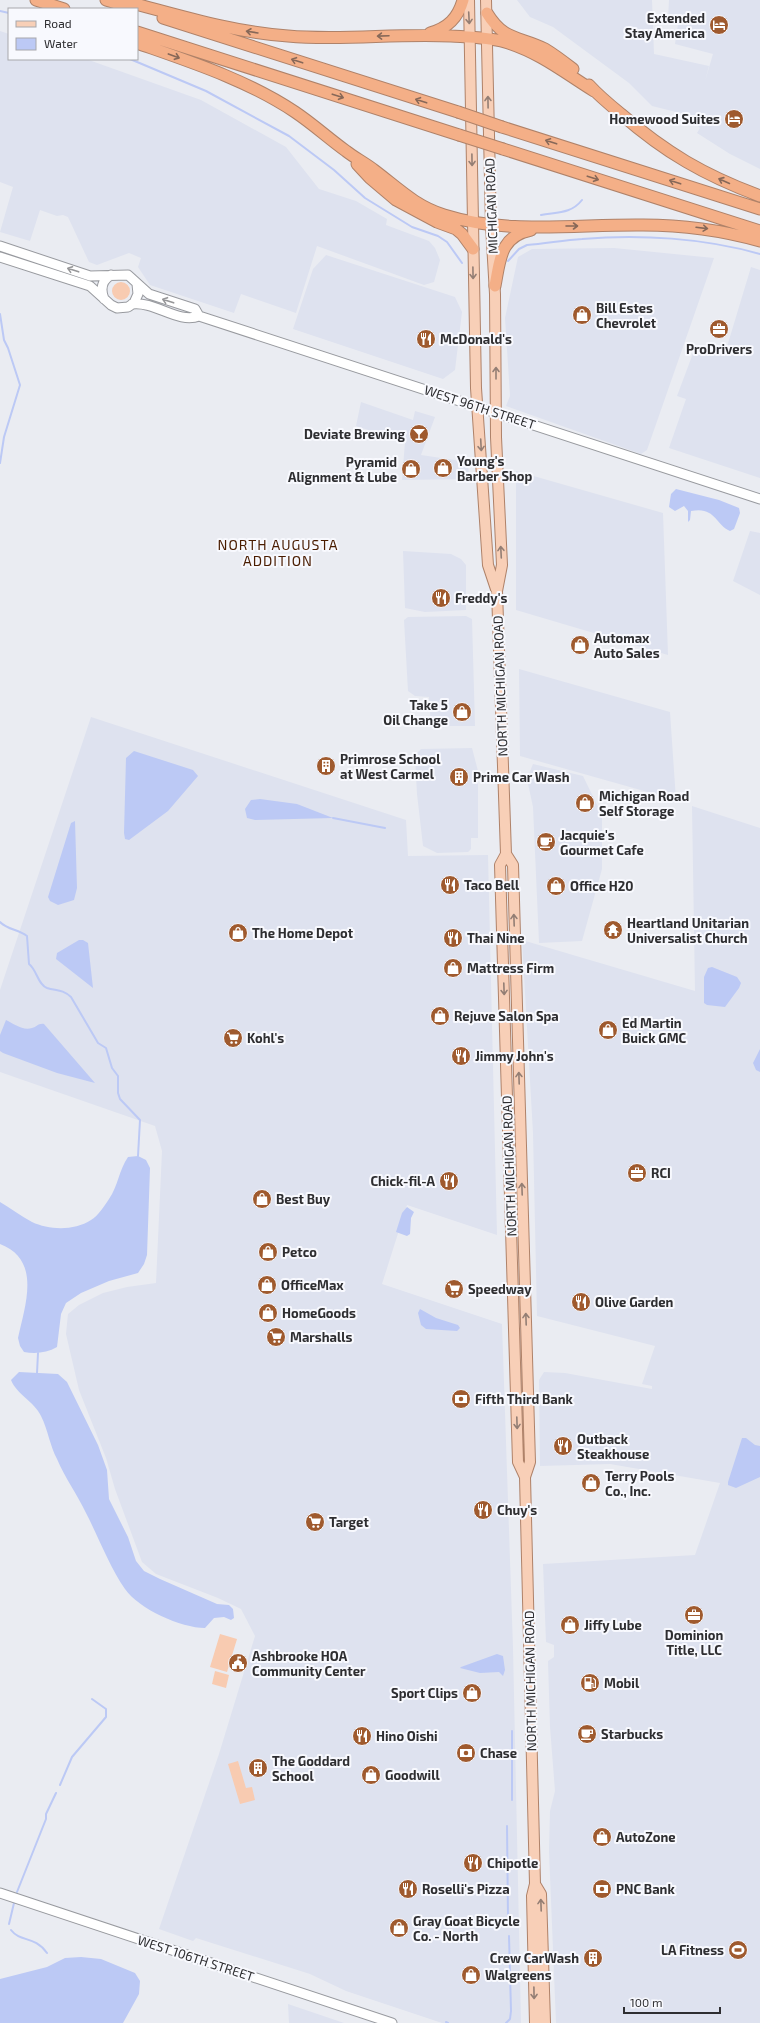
<svg xmlns="http://www.w3.org/2000/svg" width="760" height="2023" viewBox="0 0 760 2023" font-family="'Exo 2',sans-serif">
	<rect width="100%" height="100%" fill="#eaecf2"/>
	<path fill="#dee2ef" d="M 517,0 L 652,0 L 654,54 L 709,66 L 705,81 L 713,54 L 675,44 L 678,24 L 668,19 L 669,0 L 760,0 L 760,169 L 730,154 L 697,133 L 700,128 L 695,123 L 696,117 L 652,106 L 629,83 L 553,27 L 530,17 Z
		M 0,31 L 9,34 L 9,59 L 86,59 L 201,100 L 286,147 L 319,189 L 356,201 L 387,219 L 386,225 L 429,241 L 435,248 L 440,260 L 434,282 L 424,285 L 317,246 L 296,313 L 241,294 L 234,313 L 150,285 L 138,267 L 141,258 L 129,253 L 97,265 L 89,262 L 68,217 L 63,215 L 57,216 L 40,210 L 30,241 L 0,232 L 13,187 L 0,182 Z
		M 614,248 L 714,258 L 647,450 L 641,454 L 506,406 L 510,396 L 505,318 L 518,257 L 532,249 Z
		M 326,255 L 455,297 L 462,312 L 455,370 L 443,379 L 293,329 L 313,269 Z
		M 751,267 L 760,270 L 760,478 L 669,448 L 686,399 L 677,396 L 695,348 L 719,356 L 726,350 Z
		M 361,402 L 413,420 L 415,411 L 435,417 L 421,455 L 468,462 L 469,479 L 402,480 L 405,442 L 356,426 Z
		M 516,471 L 663,513 L 668,655 L 516,610 Z
		M 750,531 L 760,533 L 760,595 L 733,581 Z
		M 403,551 L 451,554 L 461,559 L 466,565 L 466,610 L 425,612 L 405,608 Z
		M 466,616 L 472,619 L 475,726 L 431,726 L 429,697 L 415,696 L 408,691 L 404,620 L 408,617 Z
		M 519,669 L 670,712 L 676,800 L 520,756 Z
		M 91,717 L 406,820 L 408,856 L 488,855 L 497,1235 L 407,1205 L 382,1284 L 502,1324 L 513,1648 L 521,2023 L 442,2023 L 346,1991 L 310,1974 L 196,1938 L 193,1941 L 159,1929 L 219,1754 L 255,1636 L 241,1609 L 218,1598 L 156,1574 L 142,1562 L 115,1489 L 106,1458 L 79,1390 L 66,1334 L 68,1314 L 79,1305 L 103,1293 L 127,1287 L 156,1283 L 162,1151 L 155,1126 L 0,1072 L 0,990 Z
		M 472,748 L 478,771 L 478,838 L 471,838 L 471,849 L 468,852 L 437,853 L 423,846 L 417,794 L 415,755 L 421,749 Z
		M 533,764 L 583,776 L 602,815 L 602,869 L 582,941 L 539,943 L 533,807 L 527,779 Z
		M 692,806 L 760,828 L 760,2023 L 556,2023 L 549,1851 L 550,1811 L 555,1791 L 550,1727 L 548,1661 L 554,1657 L 554,1645 L 546,1642 L 543,1564 L 695,1555 L 720,1483 L 610,1464 L 540,1466 L 539,1380 L 544,1372 L 565,1373 L 652,1389 L 652,1386 L 642,1384 L 655,1346 L 537,1316 L 533,1133 L 522,940 L 695,991 Z
		M 288,2004 L 344,2023 L 289,2023 Z"/>
	<path fill="#f8cbb1" d="M112 291a9 9 0 1 1 18 0a9 9 0 1 1-18 0Z
		M 220,1634 L 237,1639 L 227,1672 L 210,1667 Z
		M 215,1671 L 229,1675 L 226,1688 L 212,1684 Z
		M 238,1761 L 246,1788 L 252,1787 L 255,1800 L 240,1804 L 228,1764 Z"/>
	<path fill="#bcc9f5" d="M 676,489 L 719,500 L 739,508 L 740,513 L 734,529 L 730,531 C 715,524 715,506 691,511 L 690,520 L 688,522 L 688,511 L 684,506 L 675,511 L 669,507 L 671,494 Z
		M 134,751 L 193,770 L 198,776 L 168,811 L 129,840 L 125,839 L 124,833 L 126,758 Z
		M 260,799 L 297,804 L 333,818 L 255,820 L 247,818 L 245,809 L 251,800 Z
		M 75,821 L 77,888 L 74,900 L 58,905 L 50,901 L 48,897 L 71,823 Z
		M 79,940 L 83,940 L 88,943 L 93,988 L 56,959 L 57,953 Z
		M 712,967 L 737,977 L 741,983 L 739,988 L 725,1007 L 707,1005 L 704,1003 L 704,977 L 708,968 Z
		M 6,1020 C 14,1024 23,1031 32,1028 C 37,1027 38,1023 44,1024 L 95,1083 L 57,1073 L 3,1053 L 0,1051 L 0,1035 Z
		M 760,1049 L 760,1072 L 756,1070 L 753,1063 Z
		M 138,1156 L 146,1160 L 150,1168 L 147,1255 L 144,1264 L 138,1273 L 109,1281 L 81,1293 L 66,1303 L 61,1314 L 57,1347 C 47,1353 35,1354 24,1352 L 20,1346 L 18,1338 C 25,1305 42,1260 0,1244 L 0,1202 C 10,1208 21,1216 32,1222 C 49,1230 74,1231 91,1220 C 98,1216 105,1205 109,1199 C 118,1186 119,1170 128,1157 Z
		M 407,1207 L 414,1212 L 411,1218 L 410,1234 L 407,1236 L 396,1232 L 402,1213 Z
		M 420,1309 L 436,1318 L 458,1325 L 460,1328 L 457,1331 L 426,1329 L 421,1325 L 418,1313 Z
		M 19,1372 L 58,1374 L 67,1382 L 98,1445 L 107,1470 L 109,1499 L 128,1537 L 136,1561 L 144,1571 L 160,1579 L 217,1604 L 229,1605 L 233,1609 L 234,1618 L 231,1620 L 224,1617 L 214,1618 L 205,1628 C 181,1628 139,1609 125,1589 C 110,1568 98,1536 86,1513 C 77,1494 65,1478 57,1459 C 50,1446 48,1430 41,1416 C 34,1401 17,1395 11,1380 Z
		M 742,1438 L 746,1438 L 755,1445 L 760,1446 L 760,1477 L 736,1488 L 728,1485 L 728,1482 Z
		M 497,1654 L 503,1656 L 505,1670 L 503,1676 L 499,1672 L 480,1673 L 460,1668 L 461,1667 Z
		M 81,1957 L 101,1959 L 135,1973 L 140,1981 L 139,1994 L 123,2023 L 0,2023 L 0,1979 L 47,1967 L 65,1958 Z"/>
	<g fill="none" stroke-linecap="round" stroke-linejoin="round">
		<path stroke="#bcc9f5" stroke-width="2" d="M 0,11 L 9,13
			M 130,59 L 206,91 L 289,136 L 334,170 L 365,198 L 412,227 L 438,236 L 447,242 L 462,263
			M 541,215 C 557,212 571,214 582,200
			M 508,261 L 519,249 L 527,245 C 545,244 563,240 582,239 C 640,234 704,238 760,254
			M 0,314 L 4,340 L 8,348 L 20,385 L 4,437 L 0,463
			M 333,818 L 385,828
			M 0,922 C 8,930 18,929 27,936 L 29,964 C 37,970 38,985 47,988 C 57,991 62,989 71,997 L 98,1043 L 106,1048 L 112,1068 L 118,1076 L 118,1093 L 120,1099 L 140,1120 L 138,1156
			M 37,1373 L 38,1353
			M 60,1785 L 72,1757 L 106,1717 L 106,1709 L 92,1699
			M 512,1800 L 512,1731
			M 507,1826 L 508,1918
			M 17,1892 L 46,1819 L 46,1814 L 56,1793
			M 9,1924 L 14,1903
			M 11,1930 C 21,1943 34,1935 47,1953
			M 446,2022 L 448,2023
			M 506,2023 L 510,2019 L 511,2011 L 509,1936"/>
		<g stroke="#989a9f" stroke-width="11">
			<path id="secondary" d="M 0,246 L 90,276 L 128,275 L 149,294 L 195,309 L 199,316
				M 0,257 L 90,286 L 111,305 L 117,308 L 128,307 L 134,303 L 138,294 L 137,284
				M 104,299 C 100,289 102,280 111,275
				M 132,304 C 155,301 178,324 199,316 L 760,499
				M 0,1893 L 392,2023"/>
		</g>
		<g stroke="#af8269" stroke-width="12">
			<path id="primary" d="M 469,0 L 476,388 L 488,565 L 496,589
				M 486,0 L 491,225 L 495,294 L 496,437 L 502,565 L 497,591 L 506,854 L 513,865 L 530,1462 L 525,1477 L 535,1884 L 532,1896 L 535,2023
				M 506,854 L 500,865 L 518,1462 L 525,1477
				M 535,1884 L 541,1894 L 545,2023"/>
		</g>
		<g stroke="#af8269" stroke-width="13">
			<path id="highway" d="M 36,0 L 64,9
				M 106,0 L 126,6
				M 120,0 C 175,14 230,32 288,36 C 342,41 396,33 451,36 C 468,37 488,37 505,42 C 539,52 565,73 594,91
				M 487,13 C 504,41 519,36 545,49 C 555,55 564,62 573,69
				M 163,18 L 458,112
				M 137,32 L 459,135
				M 430,33 C 448,28 458,18 463,0
				M 137,43 C 191,62 247,80 295,112 C 313,124 328,138 346,151 C 355,158 365,163 374,170 C 398,188 415,206 444,215 C 507,235 578,224 643,225 C 683,225 721,230 760,241
				M 589,85 C 599,96 610,105 621,114 C 666,153 704,175 760,196
				M 502,127 L 760,209
				M 503,149 L 760,231
				M 357,164 L 370,178 L 396,200 L 437,222 L 456,229 L 462,234 L 473,249
				M 495,286 C 500,260 500,236 531,230"/>
		</g>
		<use href="#secondary" stroke="#fff" stroke-width="9"/>
		<use href="#primary" stroke="#f8cfb7" stroke-width="10"/>
		<use href="#highway" stroke="#f4af87" stroke-width="11"/>
		<g stroke="#af8269" stroke-width="13" stroke-linecap="butt">
			<path id="highway-bridge" d="M 458,112 L 502,127
				M 459,135 L 503,149"/>
		</g>
		<use href="#highway-bridge" stroke="#f4af87" stroke-width="11"/>
	</g>
	<defs><path id="oneway-shaft" d="M-6 0H5M1.5-3L5.5 0L1.5 3" fill="none" stroke-width="1.6" stroke-linecap="round" stroke-linejoin="round"/></defs>
	<g stroke="#937e74">
		<use href="#oneway-shaft" transform="translate(469 18) rotate(87)"/>
		<use href="#oneway-shaft" transform="translate(488 102) rotate(-91)"/>
		<use href="#oneway-shaft" transform="translate(472 160) rotate(89)"/>
		<use href="#oneway-shaft" transform="translate(473 273) rotate(89)"/>
		<use href="#oneway-shaft" transform="translate(496 373) rotate(-90)"/>
		<use href="#oneway-shaft" transform="translate(481 445) rotate(87)"/>
		<use href="#oneway-shaft" transform="translate(501 552) rotate(-93)"/>
		<use href="#oneway-shaft" transform="translate(514 920) rotate(-92)"/>
		<use href="#oneway-shaft" transform="translate(504 989) rotate(88)"/>
		<use href="#oneway-shaft" transform="translate(519 1078) rotate(-92)"/>
		<use href="#oneway-shaft" transform="translate(522 1189) rotate(-92)"/>
		<use href="#oneway-shaft" transform="translate(526 1319) rotate(-92)"/>
		<use href="#oneway-shaft" transform="translate(517 1423) rotate(88)"/>
		<use href="#oneway-shaft" transform="translate(541 1905) rotate(-92)"/>
		<use href="#oneway-shaft" transform="translate(534 1993) rotate(89)"/>
	</g>
	<g stroke="#876858">
		<use href="#oneway-shaft" transform="translate(252 32) rotate(-171)"/>
		<use href="#oneway-shaft" transform="translate(383 36) rotate(178)"/>
		<use href="#oneway-shaft" transform="translate(174 56) rotate(20)"/>
		<use href="#oneway-shaft" transform="translate(297 61) rotate(-162)"/>
		<use href="#oneway-shaft" transform="translate(338 96) rotate(18)"/>
		<use href="#oneway-shaft" transform="translate(421 101) rotate(-162)"/>
		<use href="#oneway-shaft" transform="translate(551 142) rotate(-162)"/>
		<use href="#oneway-shaft" transform="translate(593 178) rotate(18)"/>
		<use href="#oneway-shaft" transform="translate(724 181) rotate(-156)"/>
		<use href="#oneway-shaft" transform="translate(675 182) rotate(-162)"/>
		<use href="#oneway-shaft" transform="translate(572 226)"/>
		<use href="#oneway-shaft" transform="translate(702 228) rotate(7)"/>
	</g>
	<g stroke="#969698">
		<use href="#oneway-shaft" transform="translate(73 270) rotate(-162)"/>
		<use href="#oneway-shaft" transform="translate(168 301) rotate(-162)"/>
	</g>
	<defs>
		<g id="hotel-disc" transform="scale(1)"><circle r="9.5" fill="#9f5a2e" stroke="#f8f9fe"/><path d="M-6-4.5h1.5V1H6V5H4.5V3h-9V5H-6ZM-4 0a1.8 1.8 0 1 1 3.6 0ZM.5 0V-2.5h3Q6-2.5 6 0Z" fill="#fff"/></g>
		<g id="shop-disc" transform="scale(1)"><circle r="9.5" fill="#9f5a2e" stroke="#f8f9fe"/><path d="M-5-2.5h2.3a2.7 3.5 0 0 1 5.4 0H5L5.5 6h-11ZM-1.5-2.5h3a1.5 2.3 0 0 0-3 0Z" fill="#fff"/></g>
		<g id="office-disc" transform="scale(1)"><circle r="9.5" fill="#9f5a2e" stroke="#f8f9fe"/><path d="M-6-3h4V-5.5h4V-3h4V5H-6ZM-1-4.5V-3h2v-1.5ZM-6 0V1H6V0Z" fill="#fff"/></g>
		<g id="restaurant-disc" transform="scale(1)"><circle r="9.5" fill="#9f5a2e" stroke="#f8f9fe"/><path d="M-5-6h1v4h1v-4h1v4h1v-4h1v5L-1.5 .5V6h-2V.5L-5-1ZM5-6V6H3V1.5H1.5Q1.5-4 5-6Z" fill="#fff"/></g>
		<g id="bar-disc" transform="scale(1)"><circle r="9.5" fill="#9f5a2e" stroke="#f8f9fe"/><path d="M-6-5H6L.8 .8V4.5H3.5V6h-7V4.5H-.8V.8Z" fill="#fff"/></g>
		<g id="building-disc" transform="scale(1)"><circle r="9.5" fill="#9f5a2e" stroke="#f8f9fe"/><path d="M-4-6H4V6H1V3H-1V6H-4ZM-2.5-4.3h1.7v1.8h-1.7ZM.8-4.3h1.7v1.8H.8ZM-2.5-1h1.7V.8h-1.7ZM.8-1h1.7V.8H.8Z" fill="#fff"/></g>
		<g id="cafe-disc" transform="scale(1)"><circle r="9.5" fill="#9f5a2e" stroke="#f8f9fe"/><path d="M-5.5-4.5H6V0H3Q3 3.5 0 3.5H-2.5Q-5.5 3.5-5.5 0ZM3-3.2v2h1.7v-2ZM-6 4.5H4V6H-6Z" fill="#fff"/></g>
		<g id="temple-disc" transform="scale(1)"><circle r="9.5" fill="#9f5a2e" stroke="#f8f9fe"/><path d="M0-6L5-2H3V0L6.5 2.5H4V6H1.5V3h-3V6H-4V2.5H-6.5L-3 0V-2H-5Z" fill="#fff"/></g>
		<g id="supermarket-disc" transform="scale(1)"><circle r="9.5" fill="#9f5a2e" stroke="#f8f9fe"/><path d="M-6-5.5h2.5l.6 2H6L4.5 2H-2.5L-4.4-4H-6ZM-1.5 3.2a1.3 1.3 0 1 0 .1 0ZM3 3.2a1.3 1.3 0 1 0 .1 0Z" fill="#fff"/></g>
		<g id="bank-disc" transform="scale(1)"><circle r="9.5" fill="#9f5a2e" stroke="#f8f9fe"/><path d="M-6-4H6V4H-6ZM0-2.3a2.3 2.3 0 1 0 0 4.6a2.3 2.3 0 1 0 0-4.6Z" fill="#fff"/></g>
		<g id="civic-disc" transform="scale(1)"><circle r="9.5" fill="#9f5a2e" stroke="#f8f9fe"/><path d="M-.6-6.5H3V-4.5H.6V-3L4-1V1h2V6H-6V1h2V-1L-.6-3ZM-1.2 2.5V6h2.4V2.5Z" fill="#fff"/></g>
		<g id="fuel-disc" transform="scale(1)"><circle r="9.5" fill="#9f5a2e" stroke="#f8f9fe"/><path d="M-5.5-6h7V0h2V4h1.3V-2.5L3-4.5l.8-.8L6-3V5H2.5V1h-1V6h-7ZM-4.2-4.7v3.2H.2V-4.7Z" fill="#fff"/></g>
		<g id="stadium-disc" transform="scale(1)"><circle r="9.5" fill="#9f5a2e" stroke="#f8f9fe"/><path d="M0-5a6.5 5 0 1 0 0 10a6.5 5 0 1 0 0-10ZM-3.5-1.8h7v3.6h-7Z" fill="#fff"/></g>
	</defs>
	<g fill-rule="evenodd">
		<use href="#hotel-disc" x="719" y="25"/>
		<use href="#hotel-disc" x="734" y="119"/>
		<use href="#shop-disc" x="582" y="315"/>
		<use href="#office-disc" x="719" y="329"/>
		<use href="#restaurant-disc" x="426" y="339"/>
		<use href="#bar-disc" x="419" y="434"/>
		<use href="#shop-disc" x="443" y="468"/>
		<use href="#shop-disc" x="411" y="469"/>
		<use href="#restaurant-disc" x="441" y="598"/>
		<use href="#shop-disc" x="580" y="645"/>
		<use href="#shop-disc" x="462" y="712"/>
		<use href="#building-disc" x="326" y="766"/>
		<use href="#building-disc" x="459" y="777"/>
		<use href="#shop-disc" x="585" y="803"/>
		<use href="#cafe-disc" x="546" y="842"/>
		<use href="#restaurant-disc" x="450" y="885"/>
		<use href="#shop-disc" x="556" y="886"/>
		<use href="#temple-disc" x="613" y="930"/>
		<use href="#shop-disc" x="238" y="933"/>
		<use href="#restaurant-disc" x="453" y="938"/>
		<use href="#shop-disc" x="453" y="968"/>
		<use href="#shop-disc" x="440" y="1016"/>
		<use href="#shop-disc" x="608" y="1030"/>
		<use href="#supermarket-disc" x="233" y="1038"/>
		<use href="#restaurant-disc" x="461" y="1056"/>
		<use href="#office-disc" x="637" y="1173"/>
		<use href="#restaurant-disc" x="449" y="1181"/>
		<use href="#shop-disc" x="262" y="1199"/>
		<use href="#shop-disc" x="268" y="1252"/>
		<use href="#shop-disc" x="267" y="1285"/>
		<use href="#supermarket-disc" x="454" y="1289"/>
		<use href="#restaurant-disc" x="581" y="1302"/>
		<use href="#shop-disc" x="268" y="1313"/>
		<use href="#supermarket-disc" x="276" y="1337"/>
		<use href="#bank-disc" x="461" y="1399"/>
		<use href="#restaurant-disc" x="563" y="1446"/>
		<use href="#shop-disc" x="591" y="1483"/>
		<use href="#restaurant-disc" x="483" y="1510"/>
		<use href="#supermarket-disc" x="315" y="1522"/>
		<use href="#office-disc" x="694" y="1615"/>
		<use href="#shop-disc" x="570" y="1625"/>
		<use href="#civic-disc" x="238" y="1663"/>
		<use href="#fuel-disc" x="590" y="1683"/>
		<use href="#shop-disc" x="472" y="1693"/>
		<use href="#cafe-disc" x="587" y="1734"/>
		<use href="#restaurant-disc" x="362" y="1736"/>
		<use href="#bank-disc" x="466" y="1753"/>
		<use href="#building-disc" x="258" y="1768"/>
		<use href="#shop-disc" x="371" y="1775"/>
		<use href="#shop-disc" x="602" y="1837"/>
		<use href="#restaurant-disc" x="473" y="1863"/>
		<use href="#restaurant-disc" x="408" y="1889"/>
		<use href="#bank-disc" x="602" y="1889"/>
		<use href="#shop-disc" x="399" y="1928"/>
		<use href="#stadium-disc" x="738" y="1950"/>
		<use href="#building-disc" x="593" y="1958"/>
		<use href="#shop-disc" x="471" y="1975"/>
	</g>
	<g text-anchor="middle" dominant-baseline="central" stroke-width="4" stroke-linejoin="round" paint-order="stroke">
		<g font-size="13" font-weight="bold" fill="#2e2e31" stroke="#f8f9fe" text-anchor="start">
			<text x="705" y="18" text-anchor="end">Extended<tspan x="705" dy="15">Stay America</tspan></text>
			<text x="720" y="119" text-anchor="end">Homewood Suites</text>
			<text x="596" y="308">Bill Estes<tspan x="596" dy="15">Chevrolet</tspan></text>
			<text x="440" y="339">McDonald's</text>
			<text x="719" y="349" text-anchor="middle">ProDrivers</text>
			<text x="405" y="434" text-anchor="end">Deviate Brewing</text>
			<text x="457" y="461">Young's<tspan x="457" dy="15">Barber Shop</tspan></text>
			<text x="397" y="462" text-anchor="end">Pyramid<tspan x="397" dy="15">Alignment &amp; Lube</tspan></text>
			<text x="455" y="598">Freddy's</text>
			<text x="594" y="638">Automax<tspan x="594" dy="15">Auto Sales</tspan></text>
			<text x="448" y="705" text-anchor="end">Take 5<tspan x="448" dy="15">Oil Change</tspan></text>
			<text x="340" y="759">Primrose School<tspan x="340" dy="15">at West Carmel</tspan></text>
			<text x="473" y="777">Prime Car Wash</text>
			<text x="599" y="796">Michigan Road<tspan x="599" dy="15">Self Storage</tspan></text>
			<text x="560" y="835">Jacquie's<tspan x="560" dy="15">Gourmet Cafe</tspan></text>
			<text x="464" y="885">Taco Bell</text>
			<text x="570" y="886">Office H20</text>
			<text x="627" y="923">Heartland Unitarian<tspan x="627" dy="15">Universalist Church</tspan></text>
			<text x="252" y="933">The Home Depot</text>
			<text x="467" y="938">Thai Nine</text>
			<text x="467" y="968">Mattress Firm</text>
			<text x="454" y="1016">Rejuve Salon Spa</text>
			<text x="622" y="1023">Ed Martin<tspan x="622" dy="15">Buick GMC</tspan></text>
			<text x="247" y="1038">Kohl's</text>
			<text x="475" y="1056">Jimmy John's</text>
			<text x="651" y="1173">RCI</text>
			<text x="435" y="1181" text-anchor="end">Chick-fil-A</text>
			<text x="276" y="1199">Best Buy</text>
			<text x="282" y="1252">Petco</text>
			<text x="281" y="1285">OfficeMax</text>
			<text x="468" y="1289">Speedway</text>
			<text x="595" y="1302">Olive Garden</text>
			<text x="282" y="1313">HomeGoods</text>
			<text x="290" y="1337">Marshalls</text>
			<text x="475" y="1399">Fifth Third Bank</text>
			<text x="577" y="1439">Outback<tspan x="577" dy="15">Steakhouse</tspan></text>
			<text x="605" y="1476">Terry Pools<tspan x="605" dy="15">Co., Inc.</tspan></text>
			<text x="497" y="1510">Chuy's</text>
			<text x="329" y="1522">Target</text>
			<text x="584" y="1625">Jiffy Lube</text>
			<text x="694" y="1635" text-anchor="middle">Dominion<tspan x="694" dy="15">Title, LLC</tspan></text>
			<text x="252" y="1656">Ashbrooke HOA<tspan x="252" dy="15">Community Center</tspan></text>
			<text x="604" y="1683">Mobil</text>
			<text x="458" y="1693" text-anchor="end">Sport Clips</text>
			<text x="601" y="1734">Starbucks</text>
			<text x="376" y="1736">Hino Oishi</text>
			<text x="480" y="1753">Chase</text>
			<text x="272" y="1761">The Goddard<tspan x="272" dy="15">School</tspan></text>
			<text x="385" y="1775">Goodwill</text>
			<text x="616" y="1837">AutoZone</text>
			<text x="487" y="1863">Chipotle</text>
			<text x="422" y="1889">Roselli's Pizza</text>
			<text x="616" y="1889">PNC Bank</text>
			<text x="413" y="1921">Gray Goat Bicycle<tspan x="413" dy="15">Co. - North</tspan></text>
			<text x="724" y="1950" text-anchor="end">LA Fitness</text>
			<text x="579" y="1958" text-anchor="end">Crew CarWash</text>
			<text x="485" y="1975">Walgreens</text>
		</g>
		<g font-size="13" fill="#2e2e31" stroke="#f8f9fe">
			<text transform="translate(491 206) rotate(-92)">MICHIGAN ROAD</text>
			<text transform="translate(480 407) rotate(18)">WEST 96TH STREET</text>
			<text transform="translate(500 686) rotate(-92)">NORTH MICHIGAN ROAD</text>
			<text transform="translate(509 1166) rotate(-92)">NORTH MICHIGAN ROAD</text>
			<text transform="translate(530 1681) rotate(-91)">NORTH MICHIGAN ROAD</text>
			<text transform="translate(196 1958) rotate(18)">WEST 106TH STREET</text>
		</g>
		<g font-size="14" letter-spacing="1" fill="#491c00" stroke="#f8f9fe">
			<text x="278" y="544">NORTH AUGUSTA<tspan x="278" dy="16">ADDITION</tspan></text>
		</g>
	</g>
	<rect x="8" y="8" width="130" height="52" fill="#f8f9fe" stroke="#a7a8ac"/>
	<rect x="16" y="21" width="20" height="6" fill="#f8cfb7" stroke="#a7a8ac"/>
	<text x="44" y="28" font-size="12" fill="#2e2e31">Road</text>
	<rect x="16" y="38" width="20" height="12" fill="#bcc9f5" stroke="#a7a8ac"/>
	<text x="44" y="48" font-size="12" fill="#2e2e31">Water</text>
	<path d="M624 2007v6h96v-6" fill="none" stroke="#2e2e31" stroke-width="2"/>
	<text x="630" y="2007" font-size="12" fill="#2e2e31" stroke="#f8f9fe" stroke-width="3" paint-order="stroke">100 m</text>
</svg>
